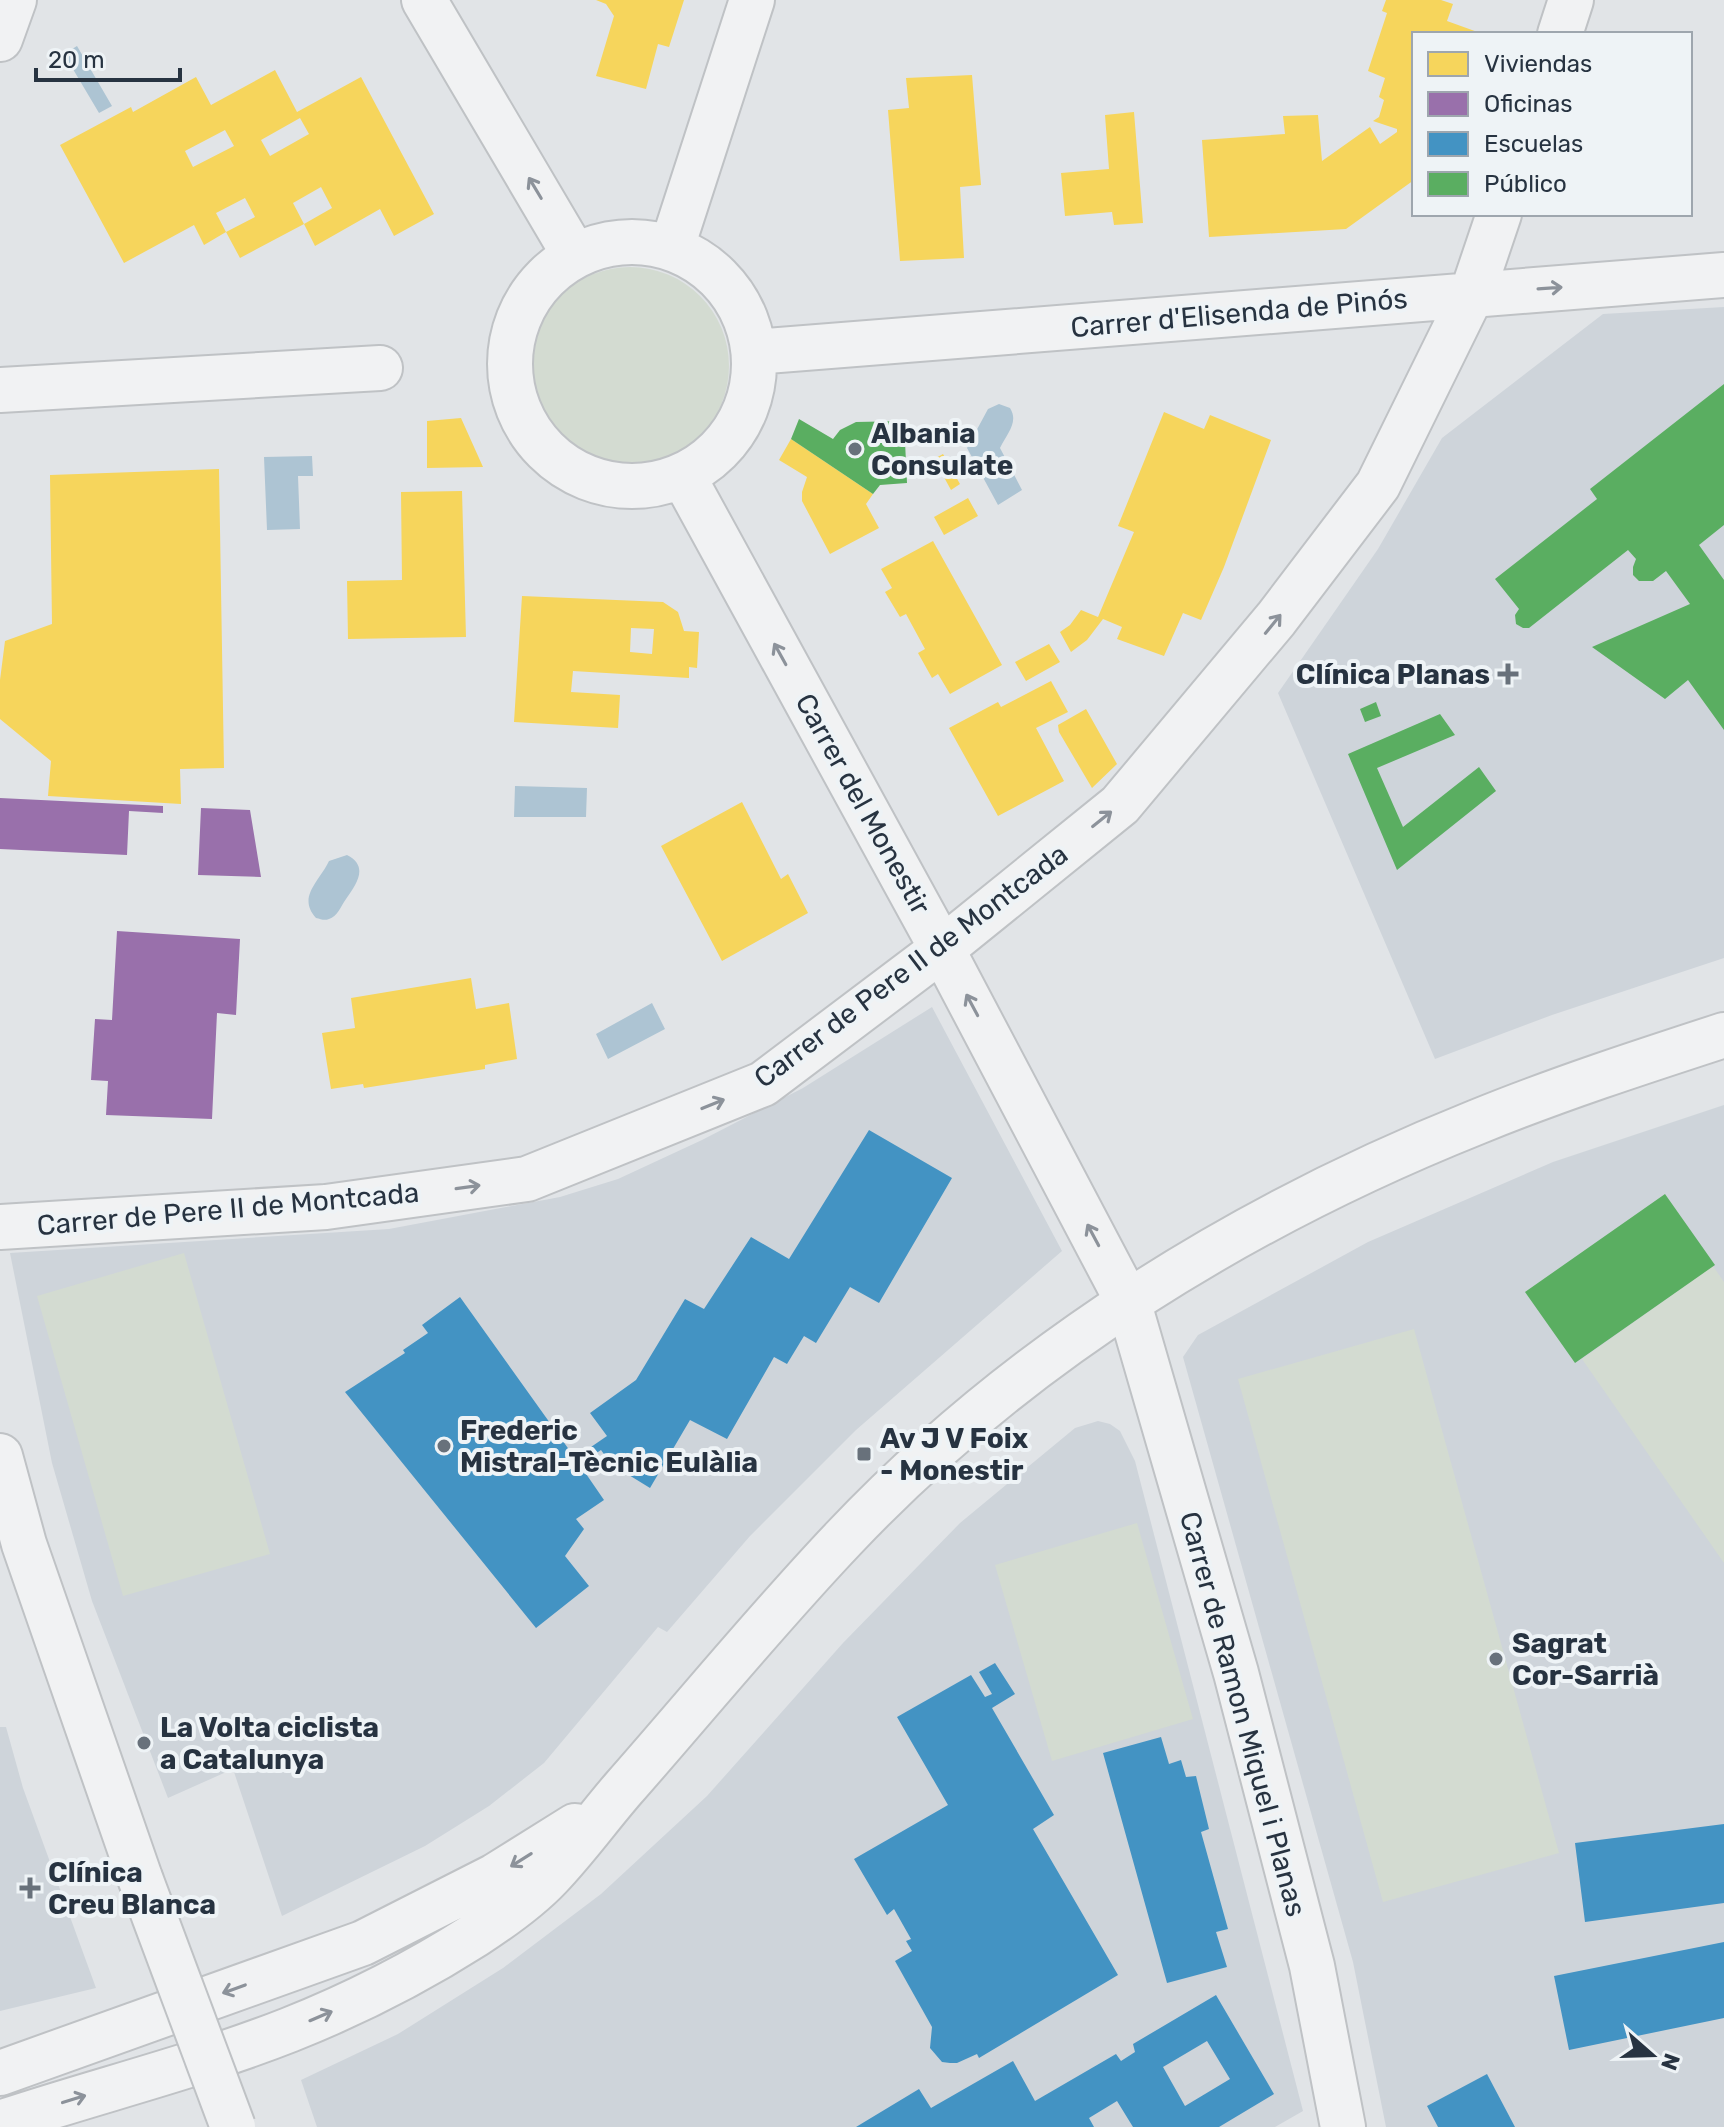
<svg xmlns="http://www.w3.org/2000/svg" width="1724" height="2127" viewBox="0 0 1724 2127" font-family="Rubik,sans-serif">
	<rect width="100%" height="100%" fill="#e1e4e7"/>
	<path fill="#ced4da" d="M 1724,307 L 1724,958 L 1552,1015 L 1435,1059 L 1278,693 L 1378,549 L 1442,438 L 1603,314 Z
		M 932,1007 L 1062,1251 L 856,1430 L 750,1536 L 667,1632 L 658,1627 L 544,1763 L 489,1806 L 425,1846 L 282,1916 L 233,1769 L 168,1798 L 92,1601 L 52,1463 L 10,1253 L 389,1229 L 560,1197 L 618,1179 L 702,1140 L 803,1088 Z
		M 1724,1105 L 1724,2127 L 1386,2127 L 1353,1962 L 1183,1357 L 1198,1335 L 1368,1242 L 1553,1162 Z
		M 1098,1421 L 1110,1424 L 1120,1431 L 1135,1461 L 1303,2111 L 1275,2127 L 317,2127 L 301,2080 L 398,2034 L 503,1968 L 601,1894 L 707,1796 L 843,1643 L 960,1523 L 1075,1428 Z
		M 0,1727 L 6,1727 L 23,1788 L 96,1988 L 0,2011 Z"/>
	<path fill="#d3dbd1" d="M531 366a99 99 0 1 1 198 0a99 99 0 1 1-198 0Z
		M 184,1253 L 270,1554 L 123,1596 L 37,1296 Z
		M 1713,1266 L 1724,1282 L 1724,1563 L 1582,1359 Z
		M 1414,1329 L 1559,1853 L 1383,1902 L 1238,1379 Z
		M 1137,1523 L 1193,1719 L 1052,1761 L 995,1565 Z"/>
	<path fill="#adc4d3" d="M 77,46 L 112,106 L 99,113 L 64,54 Z
		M 999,404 L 1010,408 C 1019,422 1007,434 1000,448 L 1022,490 L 998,505 L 967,448 L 988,409 Z
		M 312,456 L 313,476 L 298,476 L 300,529 L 267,530 L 264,457 Z
		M 515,786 L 587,788 L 586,817 L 514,817 Z
		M 347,855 C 369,866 357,884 346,899 C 341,906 337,917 329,919 C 324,921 321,919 316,918 C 297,897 319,882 329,861 Z
		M 652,1003 L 665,1029 L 608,1059 L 596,1034 Z"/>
	<path fill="#f6d55c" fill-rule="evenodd" d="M 596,0 L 684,0 L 669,47 L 658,44 L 646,89 L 596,76 L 614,16 L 606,4 Z
		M 1386,0 L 1441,0 L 1453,4 L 1447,21 L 1483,34 L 1414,34 L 1414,180 L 1346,229 L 1209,237 L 1202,140 L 1285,134 L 1283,116 L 1318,115 L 1322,161 L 1370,127 L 1380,144 L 1397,132 L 1397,129 L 1373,121 L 1379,117 L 1384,100 L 1379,97 L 1385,78 L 1368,71 L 1387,13 L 1382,11 Z
		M 275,70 L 297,112 L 361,77 L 434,214 L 394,236 L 380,209 L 315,246 L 304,224 L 240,258 L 226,232 L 255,217 L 245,198 L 216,213 L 226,232 L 204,245 L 194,225 L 124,263 L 60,145 L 131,107 L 133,112 L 196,77 L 211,105 ZM 300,118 L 309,134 L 270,156 L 261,140 ZM 225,130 L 234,146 L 193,167 L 185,151 ZM 321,187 L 332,208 L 304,224 L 293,203 Z
		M 972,75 L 981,185 L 960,187 L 964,258 L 900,261 L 888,110 L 909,108 L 906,78 Z
		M 1134,112 L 1143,223 L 1114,225 L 1112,212 L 1065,216 L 1061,173 L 1109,169 L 1105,115 Z
		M 1164,412 L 1204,429 L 1210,415 L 1271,440 L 1224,567 L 1201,620 L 1183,613 L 1164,656 L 1117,639 L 1122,627 L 1103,619 L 1087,640 L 1071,652 L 1060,632 L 1070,625 L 1081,610 L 1098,617 L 1134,532 L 1118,526 Z
		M 461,418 L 483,467 L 427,468 L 427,421 Z
		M 791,439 L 873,494 L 866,504 L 879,528 L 830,554 L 802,501 L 802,492 L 807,477 L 779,460 Z
		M 943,454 L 960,484 L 951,490 L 934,459 Z
		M 219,469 L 224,768 L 180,769 L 181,804 L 48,796 L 51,761 L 0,719 L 0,680 L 5,641 L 52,624 L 50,475 Z
		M 462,491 L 466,637 L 348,639 L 347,581 L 402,580 L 401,492 Z
		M 968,498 L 978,516 L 944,535 L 934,517 Z
		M 933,541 L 1002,665 L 950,694 L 938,674 L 932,678 L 918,653 L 925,649 L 906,614 L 900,617 L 885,592 L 892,588 L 881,569 Z
		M 522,596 L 663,602 L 678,612 L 684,631 L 699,632 L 697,668 L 689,667 L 689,678 L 573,671 L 571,692 L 620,695 L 618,728 L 514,722 ZM 631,628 L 654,629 L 652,654 L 630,652 Z
		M 1049,644 L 1060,662 L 1026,681 L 1015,662 Z
		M 1051,681 L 1068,712 L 1036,728 L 1064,781 L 998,816 L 949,728 L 998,702 L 1001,707 Z
		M 1086,709 L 1117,764 L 1092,788 L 1059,732 L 1058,725 Z
		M 742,802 L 781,879 L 788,874 L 808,913 L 722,961 L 661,846 Z
		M 471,978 L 476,1009 L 509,1003 L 517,1059 L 485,1065 L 485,1069 L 364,1088 L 363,1084 L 331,1089 L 322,1033 L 355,1028 L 351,998 Z"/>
	<path fill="#9970ab" d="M 0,798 L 163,806 L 163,813 L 129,811 L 127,855 L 0,849 Z
		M 201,808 L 250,810 L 261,877 L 198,875 Z
		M 117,931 L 240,939 L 236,1015 L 217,1013 L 212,1119 L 106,1115 L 108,1081 L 91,1080 L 95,1019 L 112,1020 Z"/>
	<path fill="#4393c3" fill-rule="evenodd" d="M 869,1130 L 952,1178 L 879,1303 L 850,1287 L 816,1343 L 804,1336 L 787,1364 L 774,1357 L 727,1439 L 690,1420 L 650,1488 L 611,1464 L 601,1450 L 595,1454 L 597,1459 L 582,1468 L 604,1500 L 576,1519 L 584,1529 L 565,1556 L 589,1586 L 536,1628 L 345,1392 L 405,1353 L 403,1350 L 428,1333 L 422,1325 L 460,1297 L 575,1458 L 607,1436 L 590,1413 L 636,1380 L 685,1299 L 704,1309 L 751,1237 L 789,1259 Z
		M 995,1663 L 1015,1694 L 992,1708 L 1054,1815 L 1033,1829 L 1118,1975 L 979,2058 L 977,2054 L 957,2063 L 950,2063 L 942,2062 L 930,2048 L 932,2027 L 895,1961 L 912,1951 L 906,1941 L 911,1939 L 894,1909 L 887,1915 L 854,1859 L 948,1805 L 897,1717 L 971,1675 L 985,1697 L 992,1694 L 979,1672 Z
		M 1161,1737 L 1169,1764 L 1181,1760 L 1186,1777 L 1196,1776 L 1209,1829 L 1201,1832 L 1228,1929 L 1216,1932 L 1227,1967 L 1167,1983 L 1103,1753 Z
		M 1724,1824 L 1724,1903 L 1585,1922 L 1575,1843 Z
		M 1724,1942 L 1724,2018 L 1569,2050 L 1554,1976 Z
		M 1216,1995 L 1274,2094 L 1219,2127 L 1133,2127 L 1117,2101 L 1089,2118 L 1094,2127 L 856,2127 L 919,2089 L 931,2108 L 1013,2061 L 1035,2101 L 1116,2054 L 1121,2061 L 1135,2052 L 1133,2044 ZM 1207,2041 L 1230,2079 L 1185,2106 L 1163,2067 Z
		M 1487,2074 L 1515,2127 L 1438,2127 L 1427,2106 Z"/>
	<path fill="#5aae61" d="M 1724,384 L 1724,525 L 1699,545 L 1724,580 L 1724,730 L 1688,680 L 1665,699 L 1592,647 L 1690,604 L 1666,571 L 1653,581 L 1639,581 L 1633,575 L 1633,567 L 1636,559 L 1628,550 L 1529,628 L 1523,628 L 1516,624 L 1515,615 L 1519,609 L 1495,579 L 1597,499 L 1590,489 Z
		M 799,419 L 833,439 L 840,430 L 856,422 L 904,421 L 907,483 L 880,485 L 873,494 L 791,439 Z
		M 1376,702 L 1381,716 L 1365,722 L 1360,709 Z
		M 1440,714 L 1455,735 L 1377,768 L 1403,827 L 1479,767 L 1496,791 L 1397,870 L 1348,754 Z
		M 1665,1194 L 1715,1265 L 1575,1363 L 1525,1292 Z"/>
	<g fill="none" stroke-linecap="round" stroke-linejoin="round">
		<g stroke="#bfc2c5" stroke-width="48">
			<path id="minor" d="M 424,0 L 575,256
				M 1560,34 L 1571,0
				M 0,39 L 14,0
				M510 364a122 122 0 1 1 244 0a122 122 0 1 1-244 0Z
				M 672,247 L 752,0
				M 755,352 L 1724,275
				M 0,390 L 380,368
				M 683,476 L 942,949 L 1129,1304 L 1236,1673 L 1312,1966 L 1343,2127
				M 0,1227 L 326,1207 L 527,1179 L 763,1084 L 942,949 L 1120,805 L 1276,619 L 1378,485 L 1472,294 L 1499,214"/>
		</g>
		<g stroke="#bfc2c5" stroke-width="48">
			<path id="tertiary" d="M 0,1456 L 24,1544 L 140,1878
				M 0,2073 L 363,1943 L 495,1876 L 575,1826
				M 0,2123 C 96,2091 195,2067 289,2030 C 352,2005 417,1972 475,1935 C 498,1920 530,1897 549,1877 C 575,1850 598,1818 623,1789 C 697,1705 767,1619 844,1538 C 1019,1353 1242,1216 1477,1122 C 1558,1089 1641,1062 1724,1035"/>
		</g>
		<use href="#minor" stroke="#f1f2f3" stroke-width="44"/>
		<use href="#tertiary" stroke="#f1f2f3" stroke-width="44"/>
		<g stroke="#bfc2c5" stroke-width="48" stroke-linecap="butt">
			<path id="tertiary-bridge" d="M 140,1878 L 233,2127"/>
		</g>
		<use href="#tertiary-bridge" stroke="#f1f2f3" stroke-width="44"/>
	</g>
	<defs><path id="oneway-shaft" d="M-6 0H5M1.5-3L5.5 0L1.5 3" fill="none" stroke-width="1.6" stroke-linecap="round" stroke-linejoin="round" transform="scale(2)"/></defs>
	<g stroke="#8c929a">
		<use href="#oneway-shaft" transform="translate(535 188) rotate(-121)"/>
		<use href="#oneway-shaft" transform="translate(1550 288) rotate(-4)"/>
		<use href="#oneway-shaft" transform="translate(1273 624) rotate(-51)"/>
		<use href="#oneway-shaft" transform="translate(780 654) rotate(-119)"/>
		<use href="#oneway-shaft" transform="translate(1102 819) rotate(-39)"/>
		<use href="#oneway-shaft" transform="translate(972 1005) rotate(-118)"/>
		<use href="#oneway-shaft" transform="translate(713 1104) rotate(-22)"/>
		<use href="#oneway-shaft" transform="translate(468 1187) rotate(-8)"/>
		<use href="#oneway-shaft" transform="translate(1093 1235) rotate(-118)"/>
		<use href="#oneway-shaft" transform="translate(521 1860) rotate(148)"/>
		<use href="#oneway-shaft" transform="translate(234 1989) rotate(160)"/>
		<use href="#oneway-shaft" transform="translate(321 2016) rotate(-23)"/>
		<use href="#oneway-shaft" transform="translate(74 2099) rotate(-17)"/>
	</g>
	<g fill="#68717b" stroke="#eef3f6" stroke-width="3">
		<circle cx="855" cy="449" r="8"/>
		<path d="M1504 662h8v8h8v8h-8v8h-8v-8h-8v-8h8z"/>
		<circle cx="444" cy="1446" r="8"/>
		<rect x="856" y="1446" width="16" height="16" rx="4"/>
		<circle cx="1496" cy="1659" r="8"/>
		<circle cx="144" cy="1743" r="8"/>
		<path d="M26 1876h8v8h8v8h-8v8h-8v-8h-8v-8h8z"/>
	</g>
	<g text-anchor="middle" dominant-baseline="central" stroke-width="8" stroke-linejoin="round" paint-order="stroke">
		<g font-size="28" fill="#273341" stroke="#eef3f6">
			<text transform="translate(1239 313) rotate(-5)">Carrer d'Elisenda de Pinós</text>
			<text transform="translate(863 804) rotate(61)">Carrer del Monestir</text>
			<text transform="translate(911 966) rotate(-37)">Carrer de Pere II de Montcada</text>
			<text transform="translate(228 1209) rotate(-5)">Carrer de Pere II de Montcada</text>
			<text transform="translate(1243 1714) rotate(75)">Carrer de Ramon Miquel i Planas</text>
		</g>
		<g font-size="28" font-weight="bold" fill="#273341" stroke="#eef3f6" text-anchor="start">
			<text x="871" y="433">Albania<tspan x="871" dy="32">Consulate</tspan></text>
			<text x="1490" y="674" text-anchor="end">Clínica Planas</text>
			<text x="460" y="1430">Frederic<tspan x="460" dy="32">Mistral-Tècnic Eulàlia</tspan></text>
			<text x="880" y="1438">Av J V Foix<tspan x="880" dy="32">- Monestir</tspan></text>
			<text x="1512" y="1643">Sagrat<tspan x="1512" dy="32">Cor-Sarrià</tspan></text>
			<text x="160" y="1727">La Volta ciclista<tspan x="160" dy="32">a Catalunya</tspan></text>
			<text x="48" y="1872">Clínica<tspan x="48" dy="32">Creu Blanca</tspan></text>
		</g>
	</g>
	<rect x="1412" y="32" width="280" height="184" fill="#eef3f6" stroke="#9ea6ae" stroke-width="2"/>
	<rect x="1428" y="52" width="40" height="24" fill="#f6d55c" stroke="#9ea6ae" stroke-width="2"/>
	<text x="1484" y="72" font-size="24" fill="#273341">Viviendas</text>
	<rect x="1428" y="92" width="40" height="24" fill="#9970ab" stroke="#9ea6ae" stroke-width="2"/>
	<text x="1484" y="112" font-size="24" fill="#273341">Oficinas</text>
	<rect x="1428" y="132" width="40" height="24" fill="#4393c3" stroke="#9ea6ae" stroke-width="2"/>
	<text x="1484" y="152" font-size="24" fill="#273341">Escuelas</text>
	<rect x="1428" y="172" width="40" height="24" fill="#5aae61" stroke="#9ea6ae" stroke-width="2"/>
	<text x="1484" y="192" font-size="24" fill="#273341">Público</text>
	<g transform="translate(1652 2055) rotate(110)" stroke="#eef3f6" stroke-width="6" paint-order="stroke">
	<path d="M0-6L14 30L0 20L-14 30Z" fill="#273341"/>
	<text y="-12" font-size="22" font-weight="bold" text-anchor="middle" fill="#273341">N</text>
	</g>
	<path d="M36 68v12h144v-12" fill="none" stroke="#273341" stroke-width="4"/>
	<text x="48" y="68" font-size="24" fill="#273341" stroke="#eef3f6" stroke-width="6" paint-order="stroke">20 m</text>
</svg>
